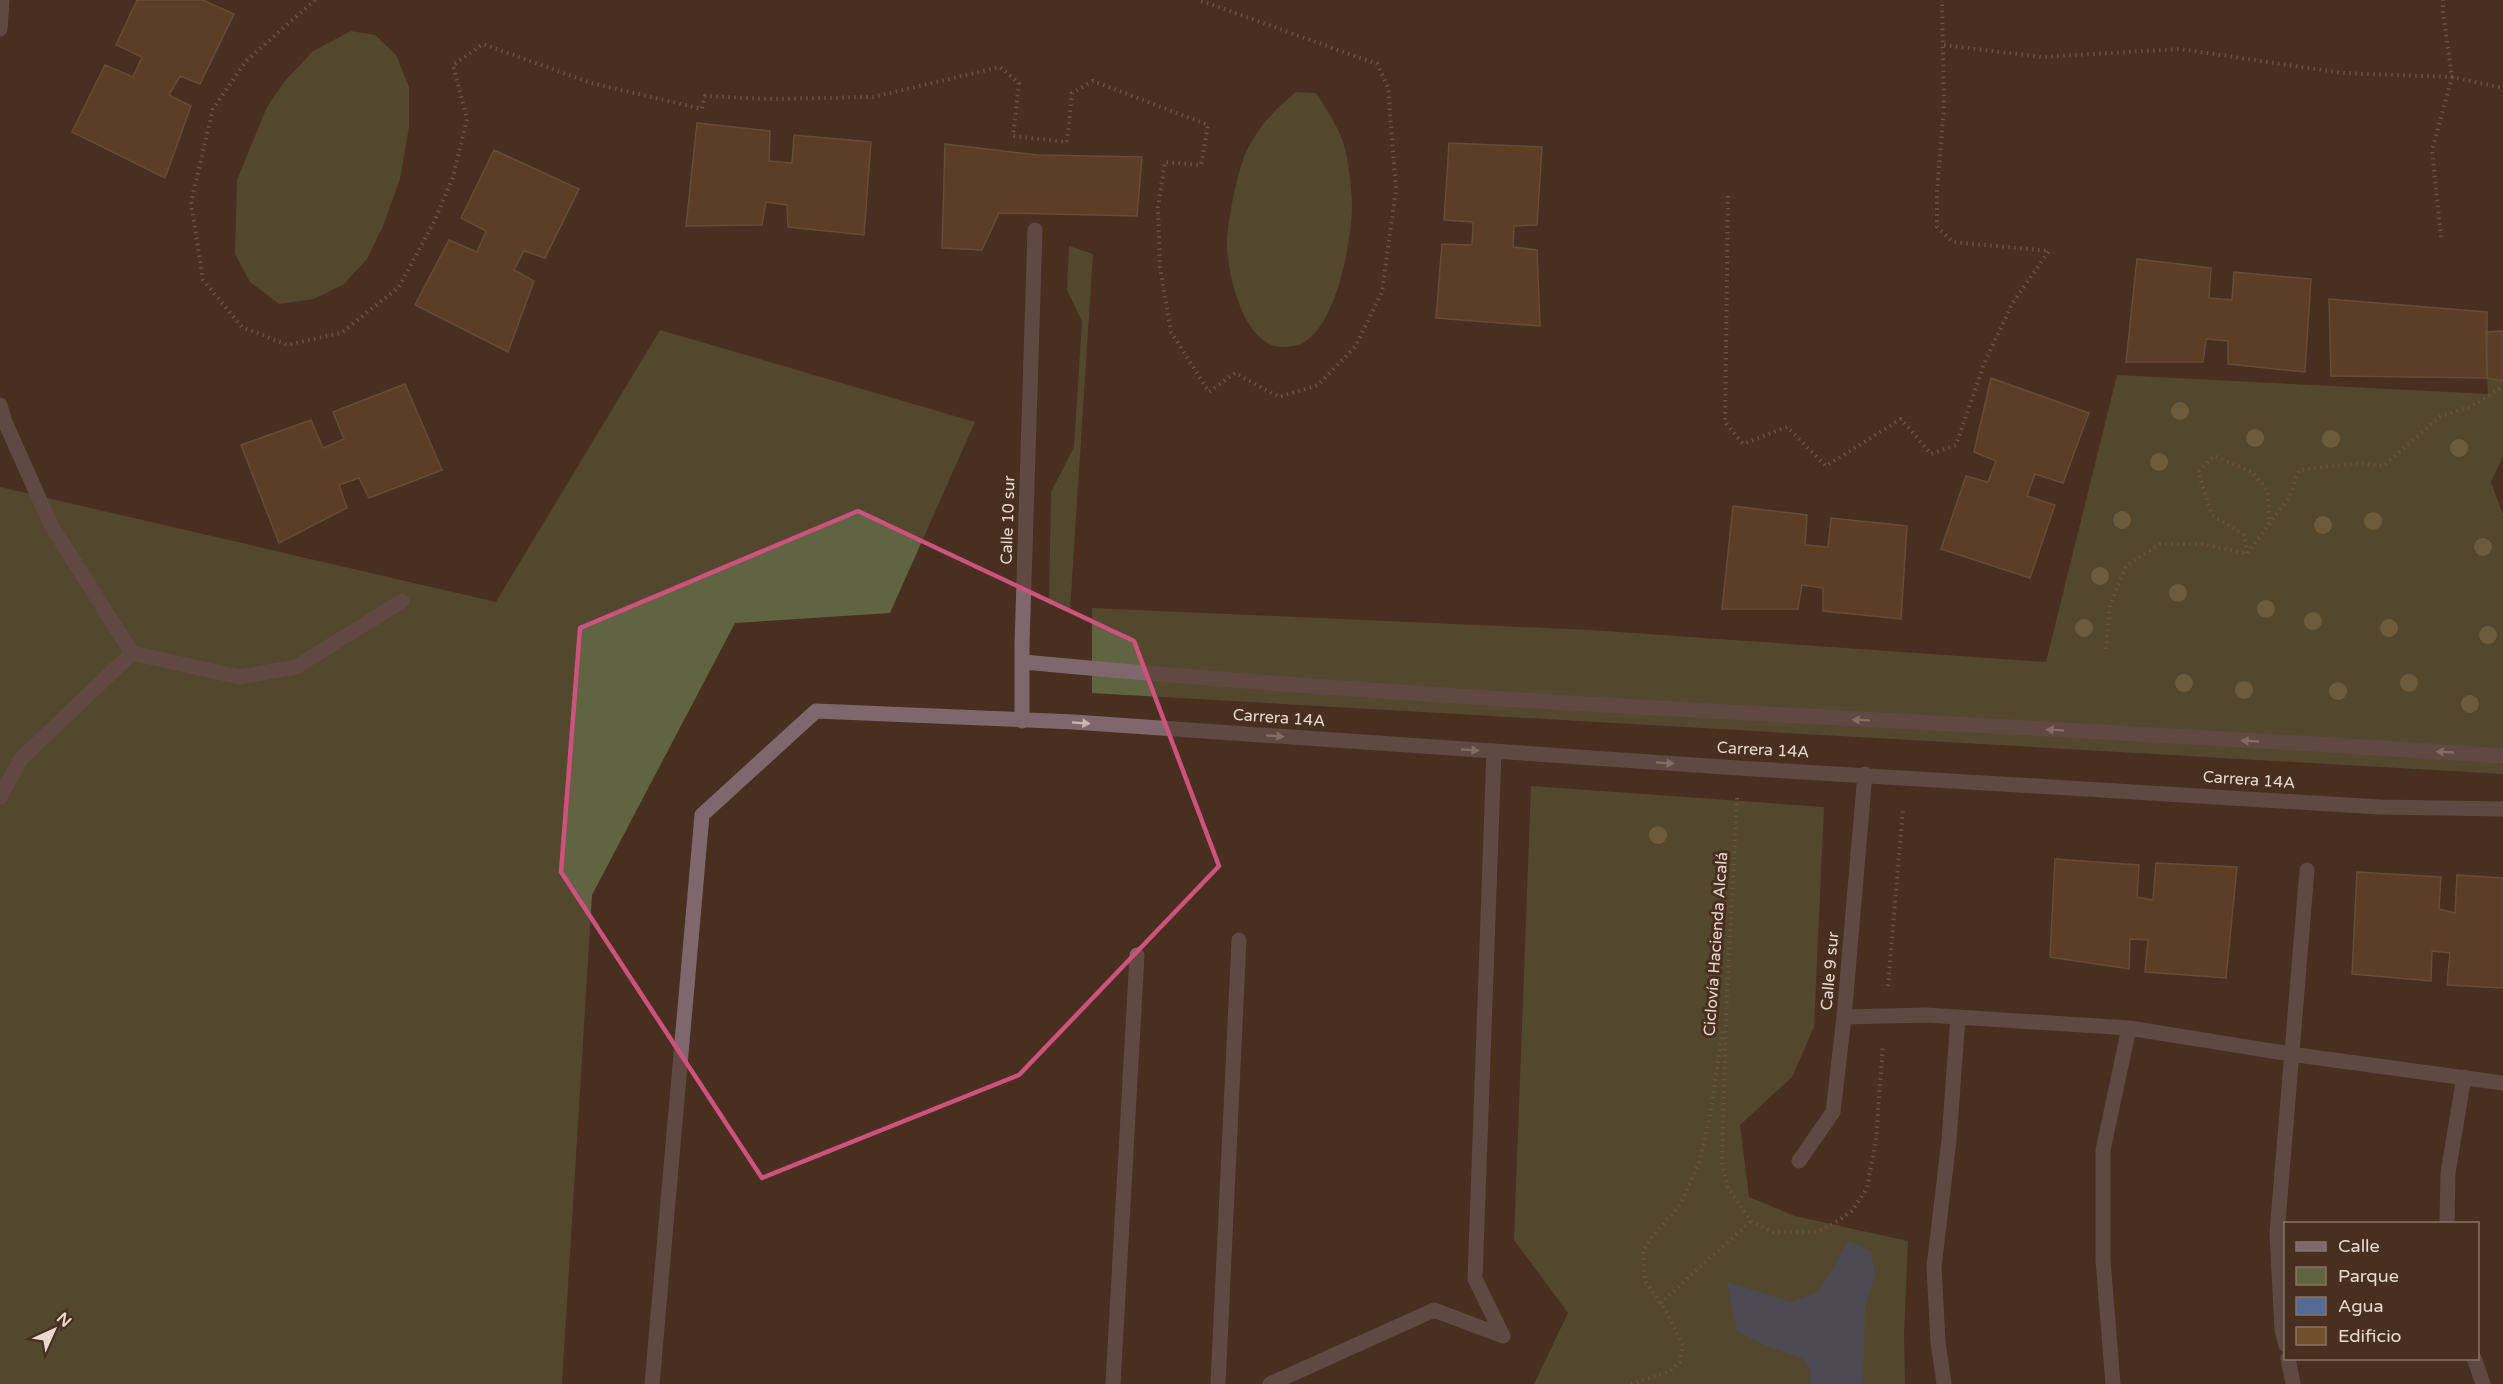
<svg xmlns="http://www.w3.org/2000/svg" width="2503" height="1384" viewBox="0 0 2503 1384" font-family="'Varela Round',sans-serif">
	<rect width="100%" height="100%" fill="#492f1f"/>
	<path fill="#616440" d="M 351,31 L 375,35 L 396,55 L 409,87 L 409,127 L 400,179 L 383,226 L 367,259 L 344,284 L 314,299 L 279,304 L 250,282 L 235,254 L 237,180 L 267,107 L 285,81 L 313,51 Z
		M 1296,92 L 1316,93 C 1327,110 1338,126 1344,145 C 1349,162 1351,185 1352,204 C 1352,239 1337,327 1301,344 C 1297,346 1288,347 1283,347 C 1243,348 1226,270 1227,239 C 1229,215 1237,172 1247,150 C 1259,126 1276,108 1296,92 Z
		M 1069,246 L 1093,254 L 1070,610 L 1049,604 L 1051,492 L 1074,447 L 1082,321 L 1067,290 Z
		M 660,330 L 975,422 L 890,613 L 735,623 L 592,895 L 562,1384 L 0,1384 L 0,487 L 496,602 Z
		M 2117,375 L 2488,394 L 2487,378 L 2503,381 L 2503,456 L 2491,482 L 2503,515 L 2503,774 L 1092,693 L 1092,608 L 1590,630 L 2046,662 Z
		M 1531,786 L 1824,807 L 1814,1027 L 1792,1077 L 1740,1125 L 1749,1197 L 1795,1216 L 1908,1241 L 1904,1333 L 1905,1384 L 1534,1384 L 1568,1313 L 1514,1240 Z"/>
	<path fill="#566b93" d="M 1849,1241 L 1871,1251 L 1875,1275 L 1865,1306 L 1863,1384 L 1809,1384 L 1811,1371 L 1803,1359 L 1767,1346 L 1737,1331 L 1727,1282 L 1792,1302 L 1818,1292 Z"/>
	<path fill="#71512d" stroke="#866f56" stroke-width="1.5" d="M 137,0 L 203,0 L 234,14 L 200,84 L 180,76 L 169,95 L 191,106 L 165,178 L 72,132 L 105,65 L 133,77 L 142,57 L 116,45 Z
		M 697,123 L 770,131 L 769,161 L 792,163 L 794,135 L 871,142 L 864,235 L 788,227 L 787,205 L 766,202 L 762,225 L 686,226 Z
		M 1449,143 L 1542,147 L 1537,225 L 1514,226 L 1513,247 L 1537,250 L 1540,326 L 1436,318 L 1442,244 L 1472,245 L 1473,222 L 1444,220 Z
		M 945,144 L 1038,155 L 1142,157 L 1137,216 L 999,213 L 982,250 L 942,248 Z
		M 494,150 L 579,189 L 545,258 L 524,251 L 514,270 L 534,281 L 508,352 L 415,305 L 449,240 L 477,252 L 486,231 L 461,218 Z
		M 2137,259 L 2211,268 L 2209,298 L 2232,300 L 2234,272 L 2311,279 L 2305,372 L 2228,364 L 2228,341 L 2206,339 L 2203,362 L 2126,362 Z
		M 2329,299 L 2487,312 L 2487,378 L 2331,376 Z
		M 2503,331 L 2503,381 L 2487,378 L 2486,332 Z
		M 1991,378 L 2089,413 L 2063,483 L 2035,474 L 2027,496 L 2055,505 L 2030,578 L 1941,549 L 1966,476 L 1988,482 L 1996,461 L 1974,452 Z
		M 405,384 L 442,470 L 369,498 L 359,478 L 339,485 L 347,508 L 279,543 L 241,445 L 311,420 L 323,448 L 344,439 L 333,412 Z
		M 1733,506 L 1807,515 L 1805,545 L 1828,547 L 1831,518 L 1907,526 L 1901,619 L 1823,611 L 1823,588 L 1802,585 L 1798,609 L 1722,609 Z
		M 2055,859 L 2139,865 L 2137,897 L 2153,900 L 2156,863 L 2237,867 L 2226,978 L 2145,972 L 2148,940 L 2130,939 L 2129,969 L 2050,957 Z
		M 2357,872 L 2441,877 L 2439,909 L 2455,913 L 2457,875 L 2503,878 L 2503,988 L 2447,985 L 2450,953 L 2432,951 L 2431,981 L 2352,974 Z"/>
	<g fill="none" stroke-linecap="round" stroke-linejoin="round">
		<path stroke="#927c6f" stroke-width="4" stroke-dasharray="1.5 4.5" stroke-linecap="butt" d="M 315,0 L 246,61 L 213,109 L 191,202 L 203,280 L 242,327 L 287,345 L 341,333 L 399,287 L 435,220 L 453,177 L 467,119 L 453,65 L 483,44 L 591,83 L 702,109 L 705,96 L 769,99 L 873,97 L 1000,67 L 1019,83 L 1013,136 L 1067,142 L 1072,93 L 1093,81 L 1208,125 L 1201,165 L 1165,162 L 1158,207 L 1160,267 L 1171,332 L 1209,392 L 1235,373 L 1279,397 L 1318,385 L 1355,347 L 1382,292 L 1396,189 L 1388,87 L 1377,64 L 1199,0
			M 1944,45 L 2041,57 L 2180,49 L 2342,73 L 2452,77 L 2503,88
			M 1728,196 L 1725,422 L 1743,444 L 1787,427 L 1826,466 L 1901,419 L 1931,454 L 1956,445 L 1984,364 L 2012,304 L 2049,251 L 1953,242 L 1937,227 L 1937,191 L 1944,106 L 1942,0
			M 2441,237 L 2432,150 L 2452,77 L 2443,12 L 2443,0
			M 2247,553 L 2244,535 L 2212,515 L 2198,472 L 2214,456 L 2252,472 L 2268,491 L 2269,524
			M 2106,649 L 2110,605 L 2126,566 L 2160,544 L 2203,544 L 2247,554 L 2290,496 L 2299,470 L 2359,463 L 2383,466 L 2441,416 L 2470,407 L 2503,387
			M 1888,986 L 1903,808
			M 1726,1013 L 1722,1163 L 1728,1188 L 1751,1221 L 1773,1232 L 1817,1232 L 1838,1221 L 1852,1211 L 1867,1188 L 1876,1139 L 1883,1044
			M 1726,1015 L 1737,798
			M 1660,1303 L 1751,1221
			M 1631,1384 L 1669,1372 L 1680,1362 L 1683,1345 L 1666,1311 L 1645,1281 L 1643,1251 L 1651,1238 L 1680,1205 L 1699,1163 L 1709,1120 L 1723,1029"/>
		<path stroke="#7f676d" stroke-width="15" d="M 0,29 L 2,0
			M 0,405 L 5,422 L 51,525 L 132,653 L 239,677 L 296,667 L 402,601
			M 1024,662 C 1516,709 2010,722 2503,756
			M 1022,721 L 1022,644 L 1035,230
			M 1494,751 L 1475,1279 L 1503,1336
			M 0,797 L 21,759 L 132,653
			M 1844,1017 L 1926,1015 L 2129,1028 L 2290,1054 L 2503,1083
			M 1799,1161 L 1833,1112 L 1844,1017 L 1865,774
			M 2447,1224 L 2448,1173 L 2464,1077
			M 2286,1345 L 2282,1330 L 2277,1233 L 2307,870
			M 2288,1358 L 2293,1384
			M 2474,1358 L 2483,1384
			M 652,1384 L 702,815 L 816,711 L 1074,722 L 1738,768 L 2380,807 L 2503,809
			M 1113,1384 L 1137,955
			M 1218,1384 L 1239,940
			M 1270,1384 L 1434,1310 L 1503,1336
			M 1944,1384 L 1938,1342 L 1934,1267 L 1949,1140 L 1958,1017
			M 2113,1384 L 2103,1260 L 2103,1150 L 2129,1028"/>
	</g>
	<g fill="#98905f">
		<circle cx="2180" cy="411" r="9"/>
		<circle cx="2255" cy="438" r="9"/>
		<circle cx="2331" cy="439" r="9"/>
		<circle cx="2459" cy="448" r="9"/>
		<circle cx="2159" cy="462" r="9"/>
		<circle cx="2122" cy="520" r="9"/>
		<circle cx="2373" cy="521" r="9"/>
		<circle cx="2323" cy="525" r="9"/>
		<circle cx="2483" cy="547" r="9"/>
		<circle cx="2100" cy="576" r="9"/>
		<circle cx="2178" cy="593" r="9"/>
		<circle cx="2266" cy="609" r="9"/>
		<circle cx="2313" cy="621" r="9"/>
		<circle cx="2084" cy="628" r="9"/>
		<circle cx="2389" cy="628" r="9"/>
		<circle cx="2488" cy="635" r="9"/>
		<circle cx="2184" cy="683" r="9"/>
		<circle cx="2409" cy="683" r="9"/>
		<circle cx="2244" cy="690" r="9"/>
		<circle cx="2338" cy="691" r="9"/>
		<circle cx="2470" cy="704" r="9"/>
		<circle cx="1658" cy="835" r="9"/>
	</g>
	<defs><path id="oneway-solid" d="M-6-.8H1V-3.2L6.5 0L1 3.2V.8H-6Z" transform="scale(1.5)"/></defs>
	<g fill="#cab7b2">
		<use href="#oneway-solid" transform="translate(1861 720) rotate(-177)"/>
		<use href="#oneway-solid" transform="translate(1081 723) rotate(4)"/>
		<use href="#oneway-solid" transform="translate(2055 730) rotate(-177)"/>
		<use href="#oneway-solid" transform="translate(1275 736) rotate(4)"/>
		<use href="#oneway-solid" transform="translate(2250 741) rotate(-177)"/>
		<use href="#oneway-solid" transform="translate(1470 750) rotate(4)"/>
		<use href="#oneway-solid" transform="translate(2445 752) rotate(-177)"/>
		<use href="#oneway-solid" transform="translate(1665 763) rotate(4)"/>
	</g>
	<path d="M0 0H2503V1384H0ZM 858,511 L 1134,641 L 1219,866 L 1019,1075 L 762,1178 L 561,872 L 580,628 Z" fill="#492f1f" fill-opacity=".55" fill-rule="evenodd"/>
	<path fill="none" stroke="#ce527e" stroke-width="4.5" stroke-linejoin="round" d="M 858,511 L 1134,641 L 1219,866 L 1019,1075 L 762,1178 L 561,872 L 580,628 Z"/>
	<g text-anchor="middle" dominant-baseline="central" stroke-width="6" stroke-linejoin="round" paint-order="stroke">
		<g font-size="16" fill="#ead9cf" stroke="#492f1f">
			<text transform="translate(1008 520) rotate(-88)">Calle 10 sur</text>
			<text transform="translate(1279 718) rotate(4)">Carrera 14A</text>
			<text transform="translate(1763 750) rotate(3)">Carrera 14A</text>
			<text transform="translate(2249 780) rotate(4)">Carrera 14A</text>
			<text transform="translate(1716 944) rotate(-86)">Ciclovía Hacienda Alcalá</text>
			<text transform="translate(1830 971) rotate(-85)">Calle 9 sur</text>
		</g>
	</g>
	<rect x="2284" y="1222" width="195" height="138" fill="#492f1f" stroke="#897365" stroke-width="1.5"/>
	<rect x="2296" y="1242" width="30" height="9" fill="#7f676d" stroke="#897365" stroke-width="1.5"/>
	<text x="2338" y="1252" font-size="18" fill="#ead9cf">Calle</text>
	<rect x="2296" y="1267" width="30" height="18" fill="#616440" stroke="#897365" stroke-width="1.5"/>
	<text x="2338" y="1282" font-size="18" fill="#ead9cf">Parque</text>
	<rect x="2296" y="1297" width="30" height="18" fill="#566b93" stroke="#897365" stroke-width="1.5"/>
	<text x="2338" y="1312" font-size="18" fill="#ead9cf">Agua</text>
	<rect x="2296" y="1327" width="30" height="18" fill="#71512d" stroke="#897365" stroke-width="1.5"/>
	<text x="2338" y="1342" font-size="18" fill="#ead9cf">Edificio</text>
	<g transform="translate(54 1330) rotate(45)" stroke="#492f1f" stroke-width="4.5" paint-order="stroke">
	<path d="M0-4.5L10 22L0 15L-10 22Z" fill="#ead9cf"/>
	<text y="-9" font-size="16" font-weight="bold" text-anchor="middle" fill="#ead9cf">N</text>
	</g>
</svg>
